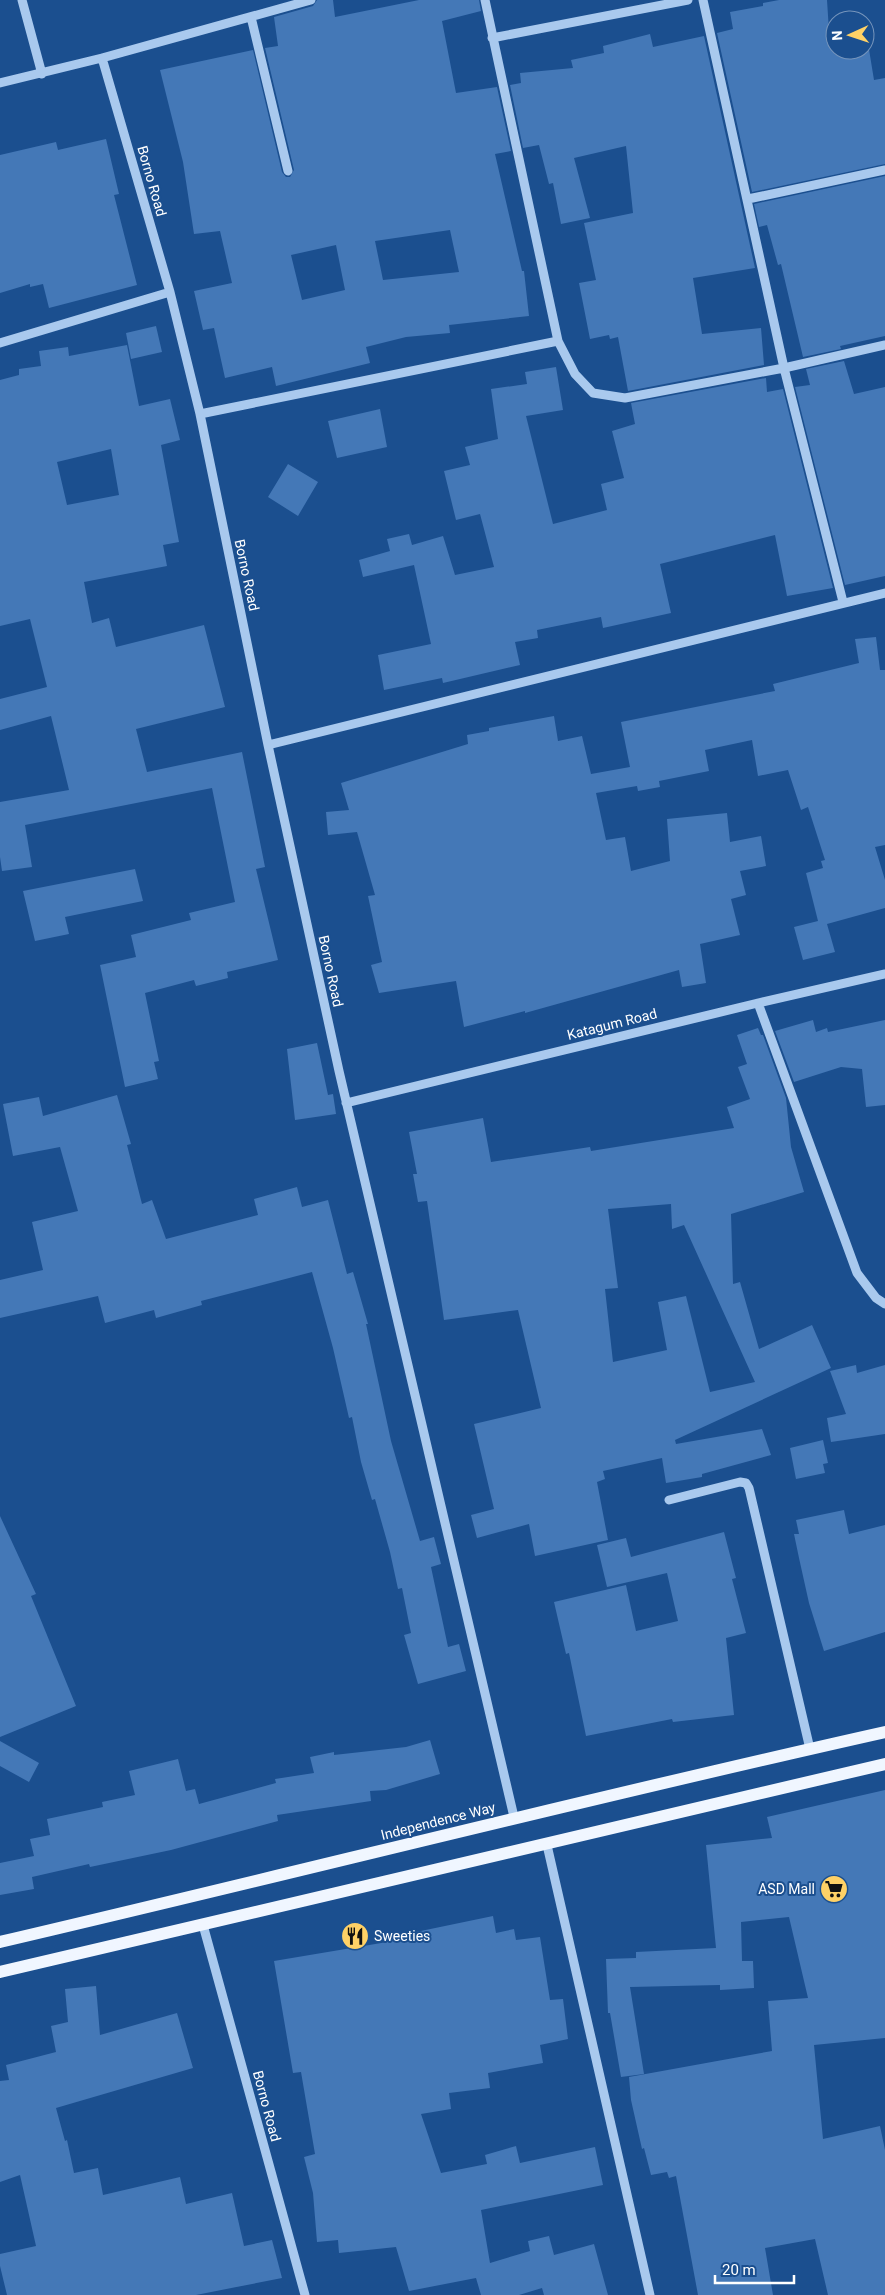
<svg xmlns="http://www.w3.org/2000/svg" width="885" height="2295" viewBox="0 0 885 2295" font-family="Roboto,sans-serif">
	<rect width="100%" height="100%" fill="#1b4f8f"/>
	<path fill="#4478b7" fill-rule="evenodd" d="M 317,0 L 333,0 L 335,17 L 419,0 L 479,0 L 481,11 L 442,21 L 456,93 L 497,87 L 511,151 L 495,154 L 522,271 L 524,271 L 529,316 L 449,325 L 450,333 L 406,337 L 366,347 L 370,363 L 276,386 L 272,367 L 225,378 L 214,328 L 203,330 L 194,291 L 232,283 L 220,231 L 194,234 L 183,162 L 160,70 L 253,50 L 282,172 L 286,177 L 290,177 L 294,170 L 265,48 L 278,46 L 274,17 L 313,6 ZM 450,230 L 459,272 L 383,280 L 375,241 ZM 336,245 L 345,290 L 302,300 L 291,255 Z
		M 779,0 L 827,0 L 829,31 L 835,30 L 835,50 L 865,50 L 865,25 L 874,80 L 885,78 L 885,164 L 752,192 L 717,33 L 733,29 L 730,12 L 763,6 L 763,3 Z
		M 650,34 L 653,47 L 704,36 L 755,268 L 693,278 L 702,334 L 761,328 L 764,365 L 628,391 L 618,337 L 610,339 L 609,335 L 590,339 L 579,283 L 596,280 L 584,223 L 633,213 L 626,146 L 574,158 L 590,218 L 561,224 L 553,183 L 549,184 L 539,145 L 523,148 L 510,85 L 521,83 L 520,73 L 573,68 L 571,60 L 604,53 L 603,46 Z
		M 106,139 L 119,194 L 114,195 L 137,285 L 49,308 L 43,284 L 30,287 L 30,284 L 0,293 L 0,155 L 56,142 L 58,150 Z
		M 885,176 L 885,336 L 840,346 L 841,349 L 803,357 L 781,264 L 778,265 L 767,225 L 759,227 L 754,204 Z
		M 156,326 L 162,352 L 131,359 L 126,333 Z
		M 127,345 L 139,406 L 170,399 L 180,440 L 161,445 L 179,542 L 163,545 L 167,566 L 84,582 L 92,623 L 109,618 L 116,647 L 204,625 L 225,707 L 136,729 L 147,772 L 242,752 L 265,867 L 256,869 L 278,960 L 227,972 L 228,978 L 196,986 L 194,980 L 145,993 L 159,1061 L 154,1062 L 158,1079 L 125,1087 L 100,965 L 136,957 L 131,935 L 191,920 L 189,913 L 235,902 L 212,788 L 25,825 L 32,867 L 2,871 L 0,857 L 0,802 L 69,790 L 51,716 L 0,730 L 0,699 L 47,687 L 30,619 L 0,626 L 0,380 L 19,375 L 19,369 L 41,366 L 39,351 L 68,347 L 69,356 ZM 111,449 L 119,495 L 67,505 L 57,462 Z
		M 844,361 L 854,394 L 885,387 L 885,576 L 845,585 L 795,387 L 810,385 L 806,369 Z
		M 556,367 L 563,410 L 526,416 L 553,524 L 607,510 L 601,484 L 624,478 L 612,431 L 635,424 L 631,403 L 766,378 L 767,392 L 783,389 L 833,588 L 787,596 L 775,535 L 660,564 L 671,613 L 603,628 L 601,617 L 537,630 L 538,638 L 515,642 L 520,665 L 443,683 L 442,678 L 384,690 L 378,655 L 431,644 L 414,565 L 363,577 L 359,560 L 390,551 L 387,539 L 409,534 L 412,545 L 443,536 L 455,575 L 494,567 L 480,514 L 456,520 L 444,471 L 470,465 L 465,447 L 498,439 L 491,389 L 527,384 L 525,372 Z
		M 380,409 L 387,447 L 337,458 L 328,421 Z
		M 288,464 L 318,482 L 298,516 L 268,497 Z
		M 876,637 L 880,670 L 885,670 L 885,845 L 875,847 L 885,880 L 885,908 L 827,924 L 835,952 L 803,960 L 794,927 L 818,921 L 806,873 L 823,868 L 821,861 L 825,860 L 808,807 L 801,810 L 788,770 L 758,776 L 752,740 L 705,750 L 709,771 L 659,781 L 660,787 L 638,791 L 637,786 L 596,793 L 606,840 L 625,837 L 631,871 L 670,861 L 667,819 L 727,813 L 730,842 L 761,836 L 766,866 L 740,871 L 746,895 L 731,899 L 740,935 L 700,944 L 706,983 L 682,987 L 679,970 L 525,1013 L 525,1011 L 464,1027 L 456,981 L 379,993 L 371,965 L 382,962 L 368,896 L 375,895 L 357,832 L 328,835 L 326,812 L 349,810 L 341,783 L 468,744 L 467,735 L 489,731 L 489,728 L 554,716 L 558,741 L 582,736 L 591,774 L 630,767 L 621,722 L 775,691 L 773,684 L 859,663 L 855,639 Z
		M 135,869 L 143,901 L 65,917 L 69,934 L 35,941 L 23,891 Z
		M 813,1020 L 816,1032 L 827,1028 L 828,1032 L 885,1020 L 885,1105 L 866,1107 L 862,1069 L 841,1067 L 794,1082 L 775,1031 Z
		M 758,1028 L 761,1035 L 763,1035 L 786,1098 L 791,1147 L 804,1192 L 731,1214 L 733,1284 L 740,1282 L 759,1349 L 812,1325 L 831,1368 L 675,1440 L 676,1444 L 762,1429 L 771,1455 L 702,1474 L 702,1477 L 666,1483 L 662,1458 L 603,1471 L 605,1479 L 597,1482 L 608,1540 L 535,1556 L 529,1524 L 477,1538 L 471,1515 L 494,1509 L 474,1424 L 541,1408 L 518,1310 L 444,1320 L 427,1201 L 418,1202 L 413,1174 L 417,1174 L 409,1132 L 483,1118 L 491,1162 L 590,1147 L 591,1151 L 734,1128 L 727,1107 L 750,1099 L 738,1067 L 747,1064 L 737,1035 ZM 671,1204 L 672,1229 L 684,1225 L 755,1382 L 710,1392 L 686,1296 L 658,1302 L 667,1350 L 613,1362 L 605,1289 L 618,1288 L 608,1209 Z
		M 317,1043 L 328,1095 L 333,1094 L 336,1114 L 295,1120 L 287,1049 Z
		M 117,1095 L 131,1144 L 127,1145 L 142,1204 L 152,1200 L 166,1239 L 258,1215 L 254,1199 L 297,1187 L 302,1207 L 328,1200 L 347,1274 L 353,1272 L 368,1324 L 366,1324 L 391,1441 L 420,1541 L 434,1537 L 441,1564 L 431,1567 L 448,1647 L 459,1644 L 466,1671 L 418,1684 L 404,1635 L 411,1633 L 402,1588 L 398,1589 L 390,1552 L 375,1499 L 372,1500 L 361,1462 L 352,1417 L 349,1418 L 333,1348 L 312,1272 L 201,1301 L 202,1305 L 156,1318 L 154,1310 L 105,1323 L 98,1296 L 0,1318 L 0,1280 L 43,1270 L 32,1222 L 78,1211 L 60,1147 L 13,1156 L 3,1104 L 39,1097 L 43,1116 Z
		M 856,1365 L 857,1373 L 885,1365 L 885,1434 L 831,1442 L 827,1418 L 846,1414 L 830,1371 Z
		M 823,1440 L 828,1463 L 823,1464 L 825,1473 L 796,1479 L 790,1448 Z
		M 844,1510 L 849,1534 L 885,1525 L 885,1632 L 824,1651 L 809,1603 L 799,1558 L 794,1534 L 799,1534 L 796,1520 Z
		M 0,1516 L 36,1594 L 31,1596 L 76,1706 L 0,1737 Z
		M 724,1532 L 736,1578 L 732,1579 L 746,1633 L 726,1638 L 734,1715 L 673,1722 L 672,1719 L 586,1736 L 569,1653 L 566,1654 L 554,1602 L 626,1585 L 636,1631 L 678,1621 L 667,1573 L 607,1587 L 597,1545 L 626,1538 L 631,1557 Z
		M 430,1740 L 440,1774 L 386,1790 L 370,1791 L 371,1801 L 277,1815 L 278,1821 L 171,1850 L 90,1867 L 89,1864 L 32,1877 L 34,1889 L 0,1895 L 0,1863 L 34,1856 L 30,1839 L 50,1835 L 47,1819 L 103,1807 L 102,1802 L 135,1795 L 129,1771 L 178,1759 L 186,1791 L 195,1789 L 199,1804 L 276,1783 L 275,1779 L 314,1773 L 310,1757 L 334,1752 L 334,1755 L 406,1747 Z
		M 0,1741 L 39,1763 L 29,1782 L 0,1766 Z
		M 885,1790 L 885,2038 L 814,2045 L 823,2139 L 880,2126 L 885,2150 L 885,2295 L 828,2295 L 815,2239 L 765,2248 L 773,2295 L 698,2295 L 676,2176 L 669,2178 L 667,2172 L 651,2175 L 644,2148 L 642,2149 L 631,2100 L 629,2077 L 772,2051 L 768,2001 L 808,1998 L 789,1917 L 741,1922 L 742,1961 L 753,1961 L 754,1988 L 720,1990 L 720,1985 L 630,1987 L 644,2074 L 621,2077 L 610,2013 L 608,2013 L 606,1959 L 636,1958 L 636,1952 L 716,1948 L 706,1845 L 772,1838 L 767,1817 Z
		M 493,1916 L 496,1933 L 514,1929 L 516,1940 L 540,1937 L 550,2000 L 563,1999 L 568,2039 L 540,2045 L 543,2063 L 488,2073 L 490,2088 L 449,2093 L 451,2109 L 421,2114 L 441,2173 L 487,2164 L 485,2155 L 516,2146 L 520,2163 L 595,2147 L 603,2185 L 481,2210 L 490,2263 L 530,2251 L 528,2241 L 549,2236 L 554,2255 L 594,2244 L 608,2295 L 544,2295 L 542,2288 L 519,2295 L 481,2295 L 476,2278 L 409,2291 L 396,2247 L 339,2253 L 338,2240 L 317,2242 L 313,2193 L 304,2157 L 315,2154 L 301,2072 L 293,2073 L 274,1961 L 417,1937 L 416,1932 Z
		M 96,1986 L 100,2035 L 177,2013 L 193,2068 L 56,2108 L 65,2141 L 67,2140 L 74,2173 L 98,2168 L 103,2195 L 180,2177 L 186,2204 L 232,2193 L 244,2246 L 272,2240 L 282,2278 L 196,2295 L 7,2295 L 0,2266 L 0,2254 L 36,2246 L 20,2175 L 0,2182 L 0,2081 L 9,2080 L 6,2065 L 56,2052 L 51,2026 L 68,2022 L 65,1989 Z"/>
	<g fill="none" stroke-linecap="round" stroke-linejoin="round">
		<path stroke="#a9c9ee" stroke-width="9" d="M 22,0 L 42,74
			M 485,0 L 558,341 L 575,374 L 593,393 L 625,398 L 784,368 L 885,345
			M 703,0 L 784,368 L 843,602
			M 251,17 L 288,171
			M 492,38 L 688,0
			M 102,58 L 170,292 L 200,414 L 268,745 L 339,1071 L 514,1817
			M 0,83 L 102,58 L 311,0
			M 748,199 L 885,170
			M 0,343 L 170,292
			M 200,414 L 558,341
			M 268,745 L 885,593
			M 758,1003 L 857,1273 L 876,1298 L 885,1304
			M 346,1103 L 758,1003 L 885,974
			M 669,1500 L 740,1482 L 746,1483 L 749,1488 L 810,1749
			M 547,1845 L 650,2295
			M 203,1925 L 305,2295"/>
		<path stroke="#f0f6ff" stroke-width="12" d="M 0,1942 C 295,1873 589,1798 885,1732
			M 0,1972 L 885,1764"/>
	</g>
	<defs>
		<g id="supermarket-disc" transform="scale(1.4375)"><circle r="9.5" fill="#ffd166" stroke="#1b4f8f"/><path d="M-6-5.5h2.5l.6 2H6L4.5 2H-2.5L-4.4-4H-6ZM-1.5 3.2a1.3 1.3 0 1 0 .1 0ZM3 3.2a1.3 1.3 0 1 0 .1 0Z" fill="#111"/></g>
		<g id="restaurant-disc" transform="scale(1.4375)"><circle r="9.5" fill="#ffd166" stroke="#1b4f8f"/><path d="M-5-6h1v4h1v-4h1v4h1v-4h1v5L-1.5 .5V6h-2V.5L-5-1ZM5-6V6H3V1.5H1.5Q1.5-4 5-6Z" fill="#111"/></g>
	</defs>
	<g fill-rule="evenodd">
		<use href="#supermarket-disc" x="834" y="1889"/>
		<use href="#restaurant-disc" x="355" y="1936"/>
	</g>
	<g text-anchor="middle" dominant-baseline="central" stroke-width="4" stroke-linejoin="round" paint-order="stroke">
		<g font-size="14" fill="#fff" stroke="#1b4f8f">
			<text transform="translate(152 181) rotate(74)">Borno Road</text>
			<text transform="translate(247 575) rotate(78)">Borno Road</text>
			<text transform="translate(331 971) rotate(78)">Borno Road</text>
			<text transform="translate(612 1024) rotate(-14)">Katagum Road</text>
			<text transform="translate(438 1821) rotate(-14)">Independence Way</text>
			<text transform="translate(267 2106) rotate(75)">Borno Road</text>
		</g>
		<g font-size="14" fill="#fff" stroke="#1b4f8f" text-anchor="end">
			<text x="815" y="1889">ASD Mall</text>
			<text x="374" y="1936" text-anchor="start">Sweeties</text>
		</g>
	</g>
	<g transform="translate(850 35) rotate(267)"><circle r="24" fill="#1b4f8f" stroke="#7695bc"/>
	<path d="M0-4L9 19L0 12L-9 19Z" fill="#ffd166"/>
	<text y="-8" font-size="14" font-weight="bold" text-anchor="middle" fill="#ffffff">N</text>
	</g>
	<path d="M715 2275v8h79v-8" fill="none" stroke="#ffffff" stroke-width="2.5"/>
	<text x="722" y="2275" font-size="15" fill="#ffffff" stroke="#1b4f8f" stroke-width="4" paint-order="stroke">20 m</text>
</svg>
